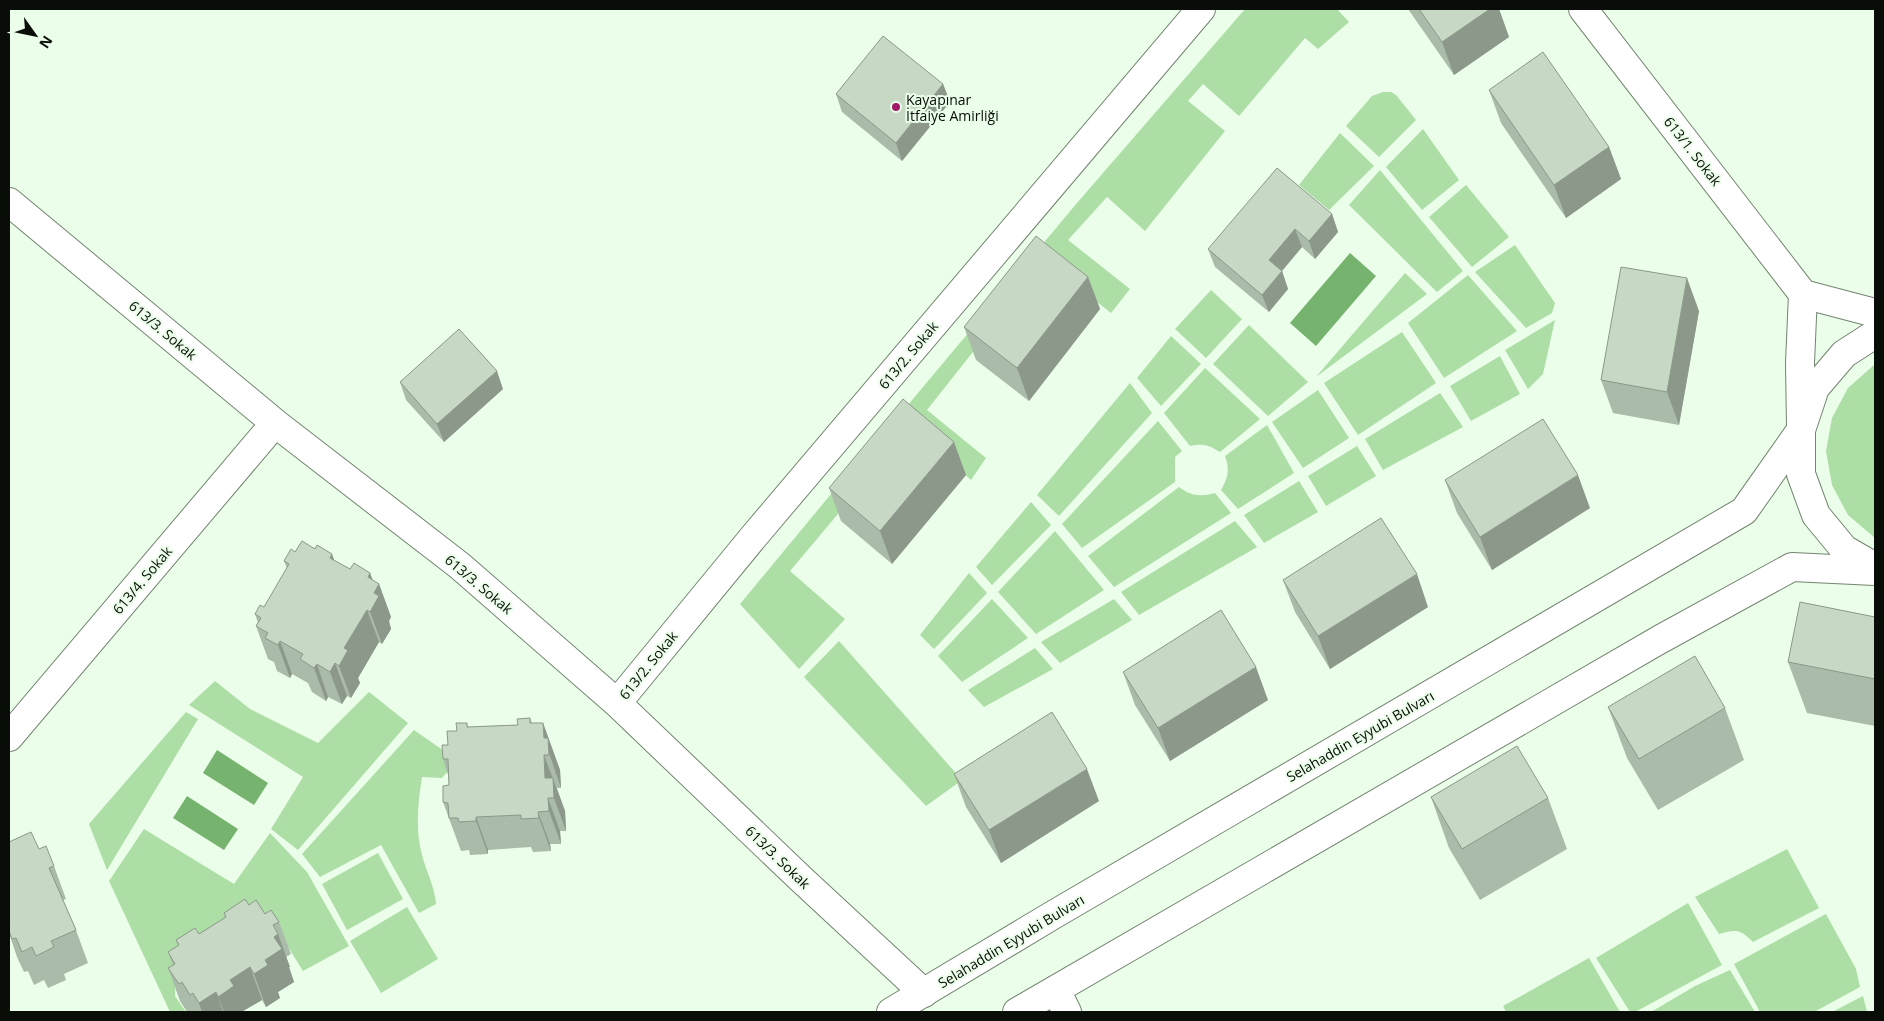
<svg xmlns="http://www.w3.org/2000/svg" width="1884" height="1021" viewBox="0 0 1884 1021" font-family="'Open Sans',sans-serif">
	<rect width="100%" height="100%" fill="#ebfee9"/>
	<path fill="#addea6" d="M 1245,9 L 1337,9 L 1349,22 L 1318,49 L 1305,38 L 1239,116 L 1203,84 L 1188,101 L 1225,131 L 1145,231 L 1107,197 L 1068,240 L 1130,289 L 1111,313 L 1045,261 L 927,410 L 986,458 L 971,480 L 911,427 L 790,571 L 845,619 L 799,669 L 740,604 L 874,442 L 887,430 L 1077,203 Z
		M 1383,92 L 1391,92 L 1396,95 L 1416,120 L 1379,157 L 1346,126 L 1372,96 Z
		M 1423,129 L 1459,180 L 1422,210 L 1386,167 Z
		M 1340,133 L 1374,166 L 1329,210 L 1299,185 Z
		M 1380,170 L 1463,271 L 1437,292 L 1349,205 Z
		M 1466,185 L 1509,237 L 1472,267 L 1429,217 Z
		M 1515,245 L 1555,303 L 1552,313 L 1526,328 L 1475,272 Z
		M 1405,273 L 1427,294 L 1316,377 Z
		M 1468,275 L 1517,331 L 1444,378 L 1408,323 Z
		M 1211,290 L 1242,319 L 1206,358 L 1175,329 Z
		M 1555,320 L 1543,374 L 1528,389 L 1505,350 Z
		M 1249,325 L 1308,382 L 1268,416 L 1213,364 Z
		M 1402,332 L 1436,383 L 1358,435 L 1324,383 Z
		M 1171,336 L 1201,364 L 1161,406 L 1137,378 Z
		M 1500,356 L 1520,394 L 1471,421 L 1450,386 Z
		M 1875,364 L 1875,538 L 1848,515 L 1832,485 L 1826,451 L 1832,418 L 1848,388 Z
		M 1205,368 L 1260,419 L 1220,452 C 1209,445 1203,443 1190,446 L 1164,413 Z
		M 1130,383 L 1152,413 L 1059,516 L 1037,495 Z
		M 1318,390 L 1349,438 L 1303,468 L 1272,422 Z
		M 1440,393 L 1463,427 L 1383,470 L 1365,439 Z
		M 1158,421 L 1182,451 L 1175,457 L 1175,482 L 1082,548 L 1062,524 Z
		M 1267,425 L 1294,473 L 1238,509 L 1221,490 C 1228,478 1230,470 1225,456 Z
		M 1357,446 L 1376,476 L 1326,506 L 1308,476 Z
		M 1299,481 L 1318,512 L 1264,543 L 1244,515 Z
		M 1179,487 C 1191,496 1200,497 1215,493 L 1231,513 L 1114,587 L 1088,556 Z
		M 1031,502 L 1051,525 L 992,585 L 976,567 Z
		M 1235,521 L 1257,547 L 1139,615 L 1121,592 Z
		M 1055,531 L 1104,590 L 1036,634 L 998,592 Z
		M 969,573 L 987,593 L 934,649 L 920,635 Z
		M 992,599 L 1028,638 L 962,682 L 938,656 Z
		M 1114,599 L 1132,620 L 1060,663 L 1041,642 Z
		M 839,641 L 962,780 L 926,806 L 804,677 Z
		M 1035,648 L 1053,669 L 984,707 L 968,690 Z
		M 215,681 L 250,709 L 318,743 L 369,692 L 408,723 L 298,850 L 271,829 L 303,777 L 189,705 Z
		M 186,712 L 198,719 L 107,870 L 89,824 Z
		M 414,730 L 457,760 L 442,778 L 422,777 C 418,803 415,829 422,855 C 426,871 435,887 436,904 L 419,913 L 381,845 L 320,877 L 302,854 Z
		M 144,829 L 234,884 L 270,833 L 307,872 L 349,946 L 303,971 L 277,929 L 175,975 L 175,996 L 186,1012 L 170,1012 L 109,881 Z
		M 1787,849 L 1819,908 L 1753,942 C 1740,929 1737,929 1719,934 L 1695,897 Z
		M 378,853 L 403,899 L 347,930 L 322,884 Z
		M 1688,903 L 1722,965 L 1635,1012 L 1630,1012 L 1596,958 Z
		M 407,907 L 438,959 L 381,993 L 350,941 Z
		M 1826,914 L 1856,969 L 1860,987 L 1814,1012 L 1760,1012 L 1734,964 Z
		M 1589,958 L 1620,1012 L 1506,1012 L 1503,1006 Z
		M 1730,970 L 1755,1012 L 1651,1012 L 1695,986 Z
		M 1863,996 L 1867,1012 L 1832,1012 Z"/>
	<path fill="#75b36e" d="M 1350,253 L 1376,276 L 1316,346 L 1290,323 Z
		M 217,750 L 268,783 L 254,805 L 203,773 Z
		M 187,796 L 238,829 L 224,850 L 173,818 Z"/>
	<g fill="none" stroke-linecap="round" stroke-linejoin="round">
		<g stroke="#748572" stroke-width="30">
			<path id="minor" d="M 1583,9 L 1803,294
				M 9,202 L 275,423 L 460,566 L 617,703 L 800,878 L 924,993
				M 1801,426 L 1800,363 L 1803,294 L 1875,313
				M 617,703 L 755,535 L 1201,9
				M 9,737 L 275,423
				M 1056,990 L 1067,1012"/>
		</g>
		<g stroke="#748572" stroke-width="30">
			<path id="major" d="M 1875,334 L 1844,354 L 1815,388 L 1801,430 L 1801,474 L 1816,515 L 1844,549 L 1875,567
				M 891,1012 L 1053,915 L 1744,511 L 1801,430
				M 1017,1012 L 1659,640 L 1792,567 L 1875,571"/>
		</g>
		<use href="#minor" stroke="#fff" stroke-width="28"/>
		<use href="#major" stroke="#fff" stroke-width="28"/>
	</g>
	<path fill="#abbba9" d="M 1408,9 L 1499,9 L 1509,37 L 1454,75 Z
		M 943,84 L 950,102 L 902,161 L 842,112 L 836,94 Z
		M 1489,90 L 1609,147 L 1621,179 L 1566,218 L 1501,123 Z
		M 1332,214 L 1338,232 L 1315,259 L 1302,247 L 1282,271 L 1288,289 L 1269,312 L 1215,267 L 1208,249 Z
		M 1088,277 L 1100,309 L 1029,401 L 976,360 L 964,327 Z
		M 1699,311 L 1679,425 L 1613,413 L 1601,380 Z
		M 400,382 L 503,389 L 444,442 L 406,400 Z
		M 966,475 L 892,564 L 841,521 L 829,488 Z
		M 1445,480 L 1590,508 L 1492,570 L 1457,513 Z
		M 295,552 L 335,561 L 350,569 L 370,573 L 373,581 L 379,584 L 391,617 L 389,621 L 391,629 L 382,644 L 379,642 L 358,678 L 360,683 L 351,698 L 347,696 L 342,704 L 328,697 L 326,701 L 312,692 L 308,683 L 292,674 L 290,678 L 277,671 L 274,662 L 268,659 L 256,626 L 258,623 L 255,614 L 264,607 L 287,568 L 284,561 Z
		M 1283,580 L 1428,607 L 1330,669 L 1295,612 Z
		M 1875,617 L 1875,726 L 1807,713 L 1788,662 Z
		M 1123,672 L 1268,700 L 1170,761 L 1135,705 Z
		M 1608,707 L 1725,708 L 1744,760 L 1658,810 L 1627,758 Z
		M 530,718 L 532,723 L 543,723 L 560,770 L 561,788 L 557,788 L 565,811 L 566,831 L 560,831 L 561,844 L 550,844 L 551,851 L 533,852 L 531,847 L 488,850 L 488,854 L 470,855 L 469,850 L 461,851 L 443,802 L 449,785 L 448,775 L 443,759 L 448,745 L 457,731 L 467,723 L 468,727 L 518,725 Z
		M 954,774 L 1099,801 L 1001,863 L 966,807 Z
		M 1431,797 L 1548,798 L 1567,849 L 1480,900 L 1449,848 Z
		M 9,842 L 39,849 L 54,866 L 66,899 L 63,900 L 76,930 L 88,963 L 64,974 L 66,980 L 48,988 L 44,980 L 34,985 L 28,971 L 24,972 L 17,957 L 9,933 Z
		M 249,905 L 279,922 L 291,954 L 286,957 L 290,967 L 289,967 L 294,982 L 278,992 L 280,998 L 266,1007 L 262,1000 L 243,1011 L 244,1012 L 187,1012 L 180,1001 L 168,968 L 173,966 L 168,952 L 178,946 L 176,940 L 199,934 L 225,918 L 224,913 Z"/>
	<path fill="#8b988a" d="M 1490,9 L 1499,9 L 1509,37 L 1454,75 L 1442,42 Z
		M 943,84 L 950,102 L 902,161 L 896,143 Z
		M 1609,147 L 1621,179 L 1566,218 L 1554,185 Z
		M 1332,214 L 1338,232 L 1315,259 L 1309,241 Z
		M 1295,229 L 1302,247 L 1276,278 L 1269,260 Z
		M 1282,271 L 1288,289 L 1269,312 L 1262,295 Z
		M 1088,277 L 1100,309 L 1029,401 L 1017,368 Z
		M 1687,278 L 1699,311 L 1679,425 L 1667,392 Z
		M 497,371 L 503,389 L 444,442 L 437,424 Z
		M 954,442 L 966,475 L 892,564 L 880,531 Z
		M 1578,475 L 1590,508 L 1492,570 L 1480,537 Z
		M 332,554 L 344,586 L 330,558 Z
		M 370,573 L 376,589 L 379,584 L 391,617 L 389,621 L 391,629 L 382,644 L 370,612 L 368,577 Z
		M 1417,574 L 1428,607 L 1330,669 L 1318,636 Z
		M 367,610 L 379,642 L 358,678 L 360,683 L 351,698 L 339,666 L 344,648 Z
		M 280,641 L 292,674 L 290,678 L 278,645 Z
		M 335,663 L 347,696 L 342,704 L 330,672 Z
		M 317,664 L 328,697 L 326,701 L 314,668 Z
		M 1256,667 L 1268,700 L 1170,761 L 1158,728 Z
		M 543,723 L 560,770 L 561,788 L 544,738 Z
		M 544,755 L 565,811 L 566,831 L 554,798 L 545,778 Z
		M 1087,769 L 1099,801 L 1001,863 L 989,830 Z
		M 548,798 L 560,831 L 561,844 L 549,811 Z
		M 538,812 L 550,844 L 551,851 L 539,818 Z
		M 476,817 L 488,850 L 488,854 L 476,821 Z
		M 278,934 L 290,967 L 289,967 L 294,982 L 278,992 L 280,998 L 266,1007 L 254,974 L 265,960 L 274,937 Z
		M 250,967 L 262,1000 L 243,1011 L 244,1012 L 224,1012 L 218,997 L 230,980 Z
		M 216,992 L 223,1012 L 202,1012 L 199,1003 Z"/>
	<path fill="#c7d9c5" stroke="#8b988a" d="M 1419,9 L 1490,9 L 1442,42 Z
		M 883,36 L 943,84 L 896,143 L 836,94 Z
		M 1543,52 L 1609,147 L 1554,185 L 1489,90 Z
		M 1277,168 L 1332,214 L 1309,241 L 1295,229 L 1269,260 L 1282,271 L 1262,295 L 1208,249 Z
		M 1036,236 L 1088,277 L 1017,368 L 964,327 Z
		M 1621,267 L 1687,278 L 1667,392 L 1601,380 Z
		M 459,329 L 497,371 L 437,424 L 400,382 Z
		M 903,399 L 954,442 L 880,531 L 829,488 Z
		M 1543,419 L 1578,475 L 1480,537 L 1445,480 Z
		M 1381,518 L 1417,574 L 1318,636 L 1283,580 Z
		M 302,541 L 315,549 L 317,545 L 332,554 L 330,558 L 350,569 L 354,563 L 370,573 L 368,577 L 379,584 L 374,593 L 379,596 L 370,612 L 367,610 L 344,648 L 348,650 L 339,666 L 335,663 L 330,672 L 317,664 L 314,668 L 300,659 L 303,654 L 280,641 L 278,645 L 265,638 L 268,633 L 256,626 L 261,618 L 255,614 L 260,605 L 264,607 L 289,564 L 284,561 L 291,549 L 295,552 Z
		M 1800,602 L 1875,617 L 1875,679 L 1788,662 Z
		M 1221,610 L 1256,667 L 1158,728 L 1123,672 Z
		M 1695,656 L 1725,708 L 1639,759 L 1608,707 Z
		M 1052,712 L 1087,769 L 989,830 L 954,774 Z
		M 530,718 L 530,723 L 543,723 L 544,738 L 548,738 L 549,755 L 544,755 L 545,778 L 553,778 L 554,798 L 548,798 L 549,811 L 538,812 L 539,818 L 521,819 L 521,815 L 476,817 L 476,821 L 459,822 L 458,818 L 449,818 L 448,803 L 443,802 L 443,786 L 449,785 L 448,759 L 443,759 L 442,745 L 448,745 L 447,731 L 457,731 L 456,723 L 467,723 L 467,727 L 518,725 L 517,719 Z
		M 1517,746 L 1548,798 L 1462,849 L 1431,797 Z
		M 31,832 L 39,849 L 46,846 L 54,866 L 49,868 L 76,930 L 51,941 L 54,947 L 36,956 L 32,947 L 22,952 L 16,938 L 12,939 L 9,931 L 9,922 L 10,922 L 9,919 L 9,842 Z
		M 245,899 L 249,905 L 256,900 L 265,914 L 271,910 L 279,922 L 273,925 L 278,934 L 274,937 L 282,949 L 265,960 L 268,965 L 254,974 L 250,967 L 230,980 L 234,986 L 218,997 L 216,992 L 199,1003 L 193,993 L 190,995 L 182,982 L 179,984 L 168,968 L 175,964 L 168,952 L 179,945 L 176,940 L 195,928 L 199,934 L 226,917 L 224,913 Z"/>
	<circle fill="#a11b68" stroke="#ebfee9" stroke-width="2" cx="896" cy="107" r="5"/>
	<g text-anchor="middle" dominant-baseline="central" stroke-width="4" stroke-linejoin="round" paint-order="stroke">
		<g font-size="14" fill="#080e07" stroke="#ebfee9" text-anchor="start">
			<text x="906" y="99">Kayapınar<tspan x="906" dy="16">İtfaiye Amirliği</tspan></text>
		</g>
		<g font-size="14" fill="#080e07" stroke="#ebfee9">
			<text transform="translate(1693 151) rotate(52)">613/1. Sokak</text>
			<text transform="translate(163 330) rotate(40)">613/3. Sokak</text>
			<text transform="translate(908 355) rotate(-50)">613/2. Sokak</text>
			<text transform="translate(142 580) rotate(-50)">613/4. Sokak</text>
			<text transform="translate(479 584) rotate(40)">613/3. Sokak</text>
			<text transform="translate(648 665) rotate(-51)">613/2. Sokak</text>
			<text transform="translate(1360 736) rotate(-30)">Selahaddin Eyyubi Bulvarı</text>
			<text transform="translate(778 857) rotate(44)">613/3. Sokak</text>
			<text transform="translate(1011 941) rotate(-31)">Selahaddin Eyyubi Bulvarı</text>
		</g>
	</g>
	<rect width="1884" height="1021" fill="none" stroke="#080e07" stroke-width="20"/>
	<g transform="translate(35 35) rotate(123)" stroke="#ebfee9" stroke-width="4" paint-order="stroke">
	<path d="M0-4L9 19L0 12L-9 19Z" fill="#080e07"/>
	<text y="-8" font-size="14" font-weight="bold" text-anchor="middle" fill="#080e07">N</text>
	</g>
</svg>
